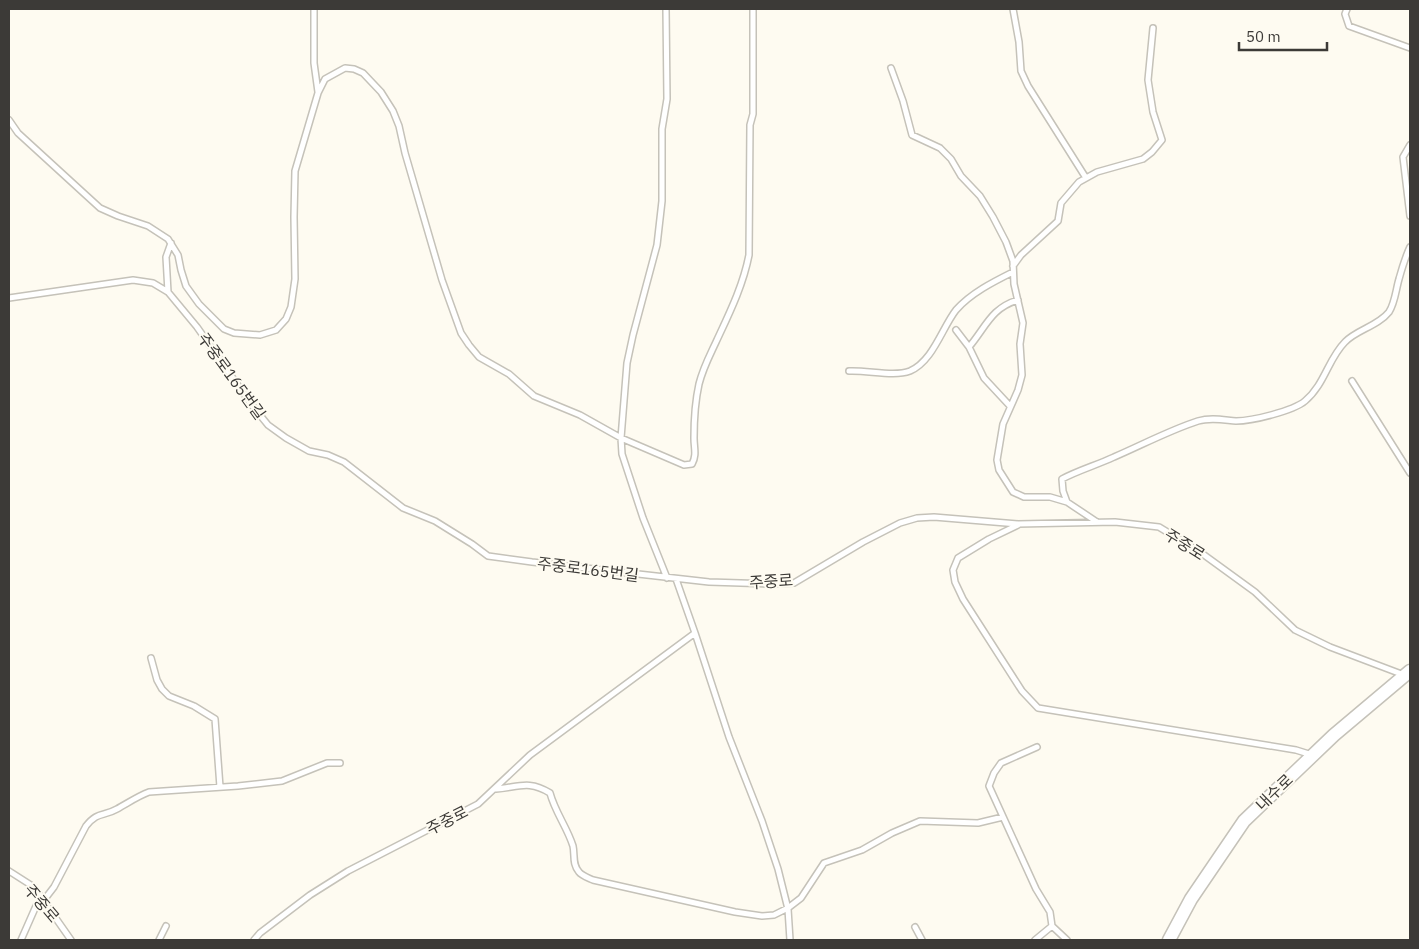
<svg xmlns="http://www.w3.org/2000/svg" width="1419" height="949" viewBox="0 0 1419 949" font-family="'IBM Plex Sans','Noto Sans KR',sans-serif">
	<rect width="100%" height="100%" fill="#fefbf1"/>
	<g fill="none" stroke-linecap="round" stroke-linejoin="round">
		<g stroke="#c5c2b9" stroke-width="8">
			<path id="service" d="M 314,9 L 314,63 L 318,92
				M 666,9 L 667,99 L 662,129 L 662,201 L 657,245 L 633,335 L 627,363 L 621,438 L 622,454 L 643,518 L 667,578
				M 1013,9 L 1019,42 L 1021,71 L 1028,86 L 1086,178
				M 1347,9 L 1345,14 L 1349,26 L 1410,48
				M 891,68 L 903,101 L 912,135 L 940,148 L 951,159 L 961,176 L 980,196 L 993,217 L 1006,242 L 1013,261 L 1014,284 L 1023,323 L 1020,344 L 1022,375 L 1018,390 L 1003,424 L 997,460 L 999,470 L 1013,492 L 1024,497 L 1050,497 L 1067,502 L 1097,522
				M 9,120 L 18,133 L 100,208 L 118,216 L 148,226 L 168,239 L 178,255 L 181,270 L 186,286 L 199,304 L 224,329 L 234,333 L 260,335 L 276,330 L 286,319 L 291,307 L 295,279 L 294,217 L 295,171 L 318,93 L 325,79 L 345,68 L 354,69 L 363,73 L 381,92 L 393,111 L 399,126 L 405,153 L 442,280 L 461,333 L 469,345 L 479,357 L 509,374 L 534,396 L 580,415 L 621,438 L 684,465 L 692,464 C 697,455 694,448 694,438 C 694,421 695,402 699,384 C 703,368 709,357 716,342 C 729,314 743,286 749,255 L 750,125 L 753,114 L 753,9
				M 1410,145 L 1403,157 L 1410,216
				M 1013,266 L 1021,255 L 1058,221 L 1061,203 L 1079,182 L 1097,172 L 1143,159 L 1152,152 L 1162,140 L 1153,112 L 1148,80 L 1153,28
				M 168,292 L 166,257 L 171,243
				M 9,298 L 133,280 L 153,283 L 168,292 L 197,327 L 251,404 L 268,425 L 286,438 L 309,451 L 328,455 L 344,462 L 403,508 L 435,521 L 472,544 L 488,556 L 532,562 L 709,582 L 768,584 L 794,583 L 863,542 L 900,523 L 917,518 L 934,517 L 1018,524 L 1115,522 L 1159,527 L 1200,552 L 1255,592 L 1295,630 L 1330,647 L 1404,675
				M 956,330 L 969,347 L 984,378 L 1010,406
				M 969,347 C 986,327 991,308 1018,300
				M 849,371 C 868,370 894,377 910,371 C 933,361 942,328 956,310 C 971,293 993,282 1013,272
				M 1352,381 L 1410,473
				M 1067,502 L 1063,491 L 1062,479 C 1079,470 1097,465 1114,457 C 1142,445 1170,430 1198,421 C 1211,417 1224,420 1236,421 C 1252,421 1293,411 1305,401 C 1325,384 1328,359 1345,342 C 1356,330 1378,326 1389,312 C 1395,303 1396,289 1399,279 C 1402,268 1405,258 1410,247
				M 1018,525 L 989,539 L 958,558 L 953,570 L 955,582 L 963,599 L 1022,691 L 1038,708 L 1296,750 L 1312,755
				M 695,633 L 729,737 L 762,821 L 778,869 L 788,909 L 790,940
				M 151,658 L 157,680 L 162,689 L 169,696 L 194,706 L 215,719 L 220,787
				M 1037,747 L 1001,763 L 994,773 L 989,786 L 1036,889 L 1050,912 L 1052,926 L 1067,940
				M 496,789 C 519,787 529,780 550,793 C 555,812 567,827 573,846 C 575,855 572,864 579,872 C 582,876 589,878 593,880 L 735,912 L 762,916 L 774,915 L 788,908 L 801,898 L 824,863 L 862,850 L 892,833 L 920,821 L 978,823 L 1003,817
				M 9,871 L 34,887 L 71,940
				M 915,927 L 922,940
				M 21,940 L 36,906 L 44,900 L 54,887 L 86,826 C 98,811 103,817 117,809 C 128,803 138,796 149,792 L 238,786 L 282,781 L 327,763 L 340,763
				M 159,940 L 166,926
				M 254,940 L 260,933 L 310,895 L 348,871 L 478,804 L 530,755 L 695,633 L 676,579
				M 1035,940 L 1052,926"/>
		</g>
		<g stroke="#c5c2b9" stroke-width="15">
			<path id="tertiary" d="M 1169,940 L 1191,899 L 1244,821 L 1334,735 L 1410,671"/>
		</g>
		<use href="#service" stroke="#fff" stroke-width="5"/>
		<use href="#tertiary" stroke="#fff" stroke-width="12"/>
	</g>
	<g text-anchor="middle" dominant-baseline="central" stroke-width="4" stroke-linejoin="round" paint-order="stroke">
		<g font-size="16" fill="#3c3a37" stroke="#fefbf1">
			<text transform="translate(232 376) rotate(54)">주중로165번길</text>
			<text transform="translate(1185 544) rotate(32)">주중로</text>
			<text transform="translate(588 569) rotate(7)">주중로165번길</text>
			<text transform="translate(771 581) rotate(-4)">주중로</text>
			<text transform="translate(1274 792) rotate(-44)">내수로</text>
			<text transform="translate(447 820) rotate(-27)">주중로</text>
			<text transform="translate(42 903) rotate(50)">주중로</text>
		</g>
	</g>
	<rect width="1419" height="949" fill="none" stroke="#3c3a37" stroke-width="20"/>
	<path d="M1239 42v8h88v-8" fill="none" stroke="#3c3a37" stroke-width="2.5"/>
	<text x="1246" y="42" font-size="15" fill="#3c3a37" stroke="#fefbf1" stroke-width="4" paint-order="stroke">50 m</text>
</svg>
